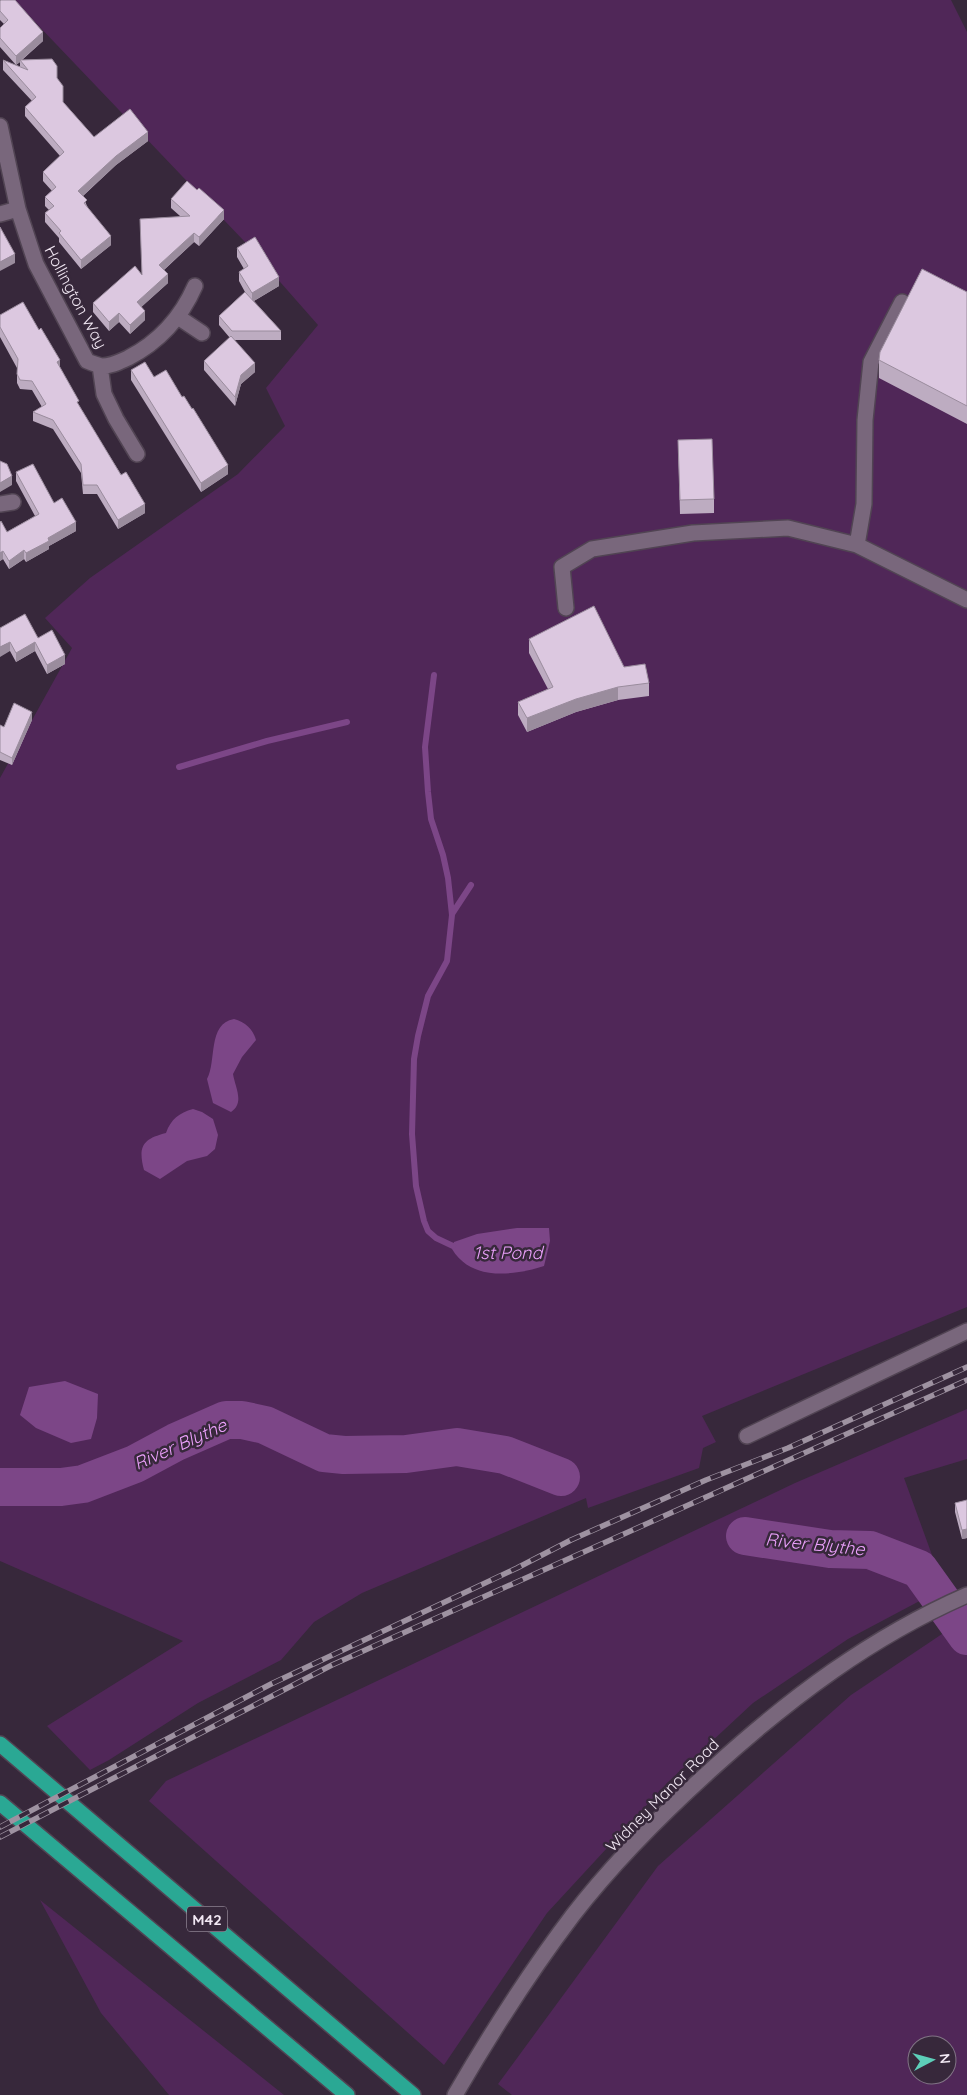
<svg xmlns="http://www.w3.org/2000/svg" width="967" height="2095" viewBox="0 0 967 2095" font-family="Quicksand,sans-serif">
	<rect width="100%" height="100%" fill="#37283b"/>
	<path fill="#502758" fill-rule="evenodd" d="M 14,0 L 951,0 L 967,32 L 967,1307 L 702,1416 L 716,1442 L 703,1448 L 699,1468 L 588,1508 L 586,1498 L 362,1593 L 314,1622 L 281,1660 L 198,1703 L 109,1760 L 90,1770 L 47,1726 L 183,1641 L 0,1561 L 0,778 L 72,648 L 45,618 L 90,578 L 238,474 L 285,426 L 266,388 L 318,325 L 244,241 Z
		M 967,1409 L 967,1459 L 904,1478 L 944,1588 L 848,1639 L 753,1703 L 667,1783 L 547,1913 L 444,2065 L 149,1801 L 166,1781 L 795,1483 Z
		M 967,1619 L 967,2095 L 512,2095 L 498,2084 L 658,1866 L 851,1695 L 951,1628 ZM 917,2045 L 947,2045 L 947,2075 L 917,2075 Z
		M 40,1900 L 284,2095 L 169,2095 L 101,2013 Z"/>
	<path fill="#7c4687" d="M 234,1019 C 245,1022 253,1029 256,1040 L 242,1057 L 233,1074 C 235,1087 245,1103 231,1112 L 213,1103 L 207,1079 C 217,1061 207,1024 234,1019 Z
		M 193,1109 L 202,1112 L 213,1119 L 218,1135 L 215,1149 L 207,1156 L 187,1161 L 160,1179 L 144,1170 C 138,1147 142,1139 166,1133 C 171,1119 179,1113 193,1109 Z
		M 517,1228 L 549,1228 L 550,1241 L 544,1266 C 513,1276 471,1281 452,1249 L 454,1242 L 477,1234 Z
		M 65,1381 L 98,1394 L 97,1418 L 91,1439 L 71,1443 L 36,1428 L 20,1415 L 29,1387 Z"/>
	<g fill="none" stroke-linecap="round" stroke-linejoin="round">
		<path stroke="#7c4687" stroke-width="6" d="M 434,675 L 425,747 L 428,792 L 431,819 L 443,855 L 448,878 L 452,915 L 447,961 L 428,996 L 418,1036 L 414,1059 L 412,1134 L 416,1186 L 424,1221 L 428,1231 L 436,1238 L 453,1246
			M 179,767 L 267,741 L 347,722
			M 452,914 L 471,885"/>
		<path stroke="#7c4687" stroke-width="38" d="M 0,1487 L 61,1487 L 83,1484 L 135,1464 L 176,1442 L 226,1420 L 242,1420 L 265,1425 L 324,1453 L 344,1455 L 406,1454 L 457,1447 L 505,1455 L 561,1477
			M 745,1536 L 830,1549 L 870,1550 L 919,1569 L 967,1636"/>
		<g stroke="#514453" stroke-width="18">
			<path id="minor" d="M 0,126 L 18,209
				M 0,214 L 18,209 L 36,264 L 87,361 C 92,363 97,365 102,366 C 112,366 119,362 128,358 C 159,342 181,318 195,286
				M 902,302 L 871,362 L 865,420 L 864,504 L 857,545 L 967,600
				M 178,317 L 202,333
				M 100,366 L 104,394 L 116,419 L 137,454
				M 0,504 L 13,502
				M 566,608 L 562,567 L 592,549 L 693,533 L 788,528 L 857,545
				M 747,1436 L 967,1331
				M 455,2095 C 491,2033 529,1973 573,1915 C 614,1862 663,1813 713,1768 C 790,1698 871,1637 967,1595"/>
		</g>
		<g stroke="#514453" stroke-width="18">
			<path id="highway" d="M 0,1744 L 413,2095
				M 0,1803 L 347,2095"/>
		</g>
		<use href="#minor" stroke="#79677c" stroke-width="15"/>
		<use href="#highway" stroke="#2aa894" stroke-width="15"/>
		<g stroke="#9e92a1" stroke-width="5.5">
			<path id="rail" d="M 0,1827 L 271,1684 L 517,1568 L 571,1540 L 706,1480 L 788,1448 L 967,1367
				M 0,1837 L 332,1665 L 967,1380"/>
		</g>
		<use href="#rail" stroke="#37283b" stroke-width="4" stroke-dasharray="11" stroke-linecap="butt"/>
	</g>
	<path fill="#bdacc1" d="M 0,1 L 43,41 L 22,60 L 57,79 L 63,102 L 94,137 L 148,141 L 116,165 L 83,196 L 87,206 L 111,245 L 81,269 L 59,242 L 59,238 L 45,222 L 45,213 L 49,210 L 45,206 L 45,197 L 52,191 L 43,181 L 43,172 L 60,156 L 25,116 L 25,107 L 32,101 L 3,70 L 3,60 L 20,67 L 20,62 L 16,65 L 0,47 L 0,28 L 4,24 L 0,20 Z
		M 171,199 L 224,219 L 199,246 L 194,242 L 164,270 L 168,283 L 141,307 L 145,320 L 130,334 L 119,322 L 109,331 L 93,312 L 93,303 L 142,275 L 180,216 L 171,208 Z
		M 237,248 L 279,286 L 254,301 L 281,331 L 281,340 L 234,340 L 255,372 L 241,384 L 235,406 L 204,370 L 204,361 L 230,338 L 219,325 L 219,316 L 245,292 L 239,281 L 239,272 L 244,269 L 237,257 Z
		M 967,292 L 967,424 L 879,378 L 879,360 Z
		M 0,315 L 60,368 L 79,407 L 145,513 L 118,529 L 97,494 L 83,494 L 81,473 L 53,429 L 33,421 L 33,412 L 42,407 L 32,390 L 20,389 L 17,383 L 17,368 L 0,337 Z
		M 131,370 L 154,377 L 228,474 L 201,492 L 131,380 Z
		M 678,440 L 714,499 L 714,513 L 680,514 Z
		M 16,472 L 54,503 L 76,531 L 49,546 L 49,549 L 26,562 L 24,559 L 9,569 L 3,559 L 0,561 L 7,532 L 35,516 L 16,481 Z
		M 0,628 L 38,638 L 65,664 L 47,674 L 35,651 L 16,662 L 10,651 Z
		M 529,639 L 624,667 L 649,683 L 649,696 L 618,700 L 576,712 L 527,732 L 518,715 L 518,702 L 548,689 L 529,653 Z
		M 32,720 L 12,765 L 0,760 L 0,725 L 4,727 Z
		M 967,1500 L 967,1538 L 962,1539 L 955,1512 L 955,1503 Z"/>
	<path fill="#9a8c9d" d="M 43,32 L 43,41 L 20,61 L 20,60 L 20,62 L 16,65 L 16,56 Z
		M 148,132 L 148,141 L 116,165 L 78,200 L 78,191 L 116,156 Z
		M 224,210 L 224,219 L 199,246 L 199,237 Z
		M 194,233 L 194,242 L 159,274 L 159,265 Z
		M 111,236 L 111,245 L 81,269 L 81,260 Z
		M 15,254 L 15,263 L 0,271 L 0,262 Z
		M 168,274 L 168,283 L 137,311 L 137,302 Z
		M 279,277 L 279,286 L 252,302 L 252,293 Z
		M 145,311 L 145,320 L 130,334 L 130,325 Z
		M 119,313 L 119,322 L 109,331 L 109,322 Z
		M 60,360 L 60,369 L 57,362 Z
		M 255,363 L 255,372 L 241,384 L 235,406 L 235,397 L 241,375 Z
		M 228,465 L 228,474 L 201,492 L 201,483 Z
		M 12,476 L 12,485 L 0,492 L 0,483 Z
		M 145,504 L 145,513 L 118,529 L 118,520 Z
		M 76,522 L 76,531 L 49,546 L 49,549 L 26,562 L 26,553 L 48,538 Z
		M 24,550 L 24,559 L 9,569 L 9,561 Z
		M 3,551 L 3,559 L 0,561 L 0,553 Z
		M 10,642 L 10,651 L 0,657 L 0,647 Z
		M 35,642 L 35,651 L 16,662 L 16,653 Z
		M 65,655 L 65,664 L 47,674 L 47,665 Z
		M 618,687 L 618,700 L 576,712 L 527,732 L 527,718 L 576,699 Z
		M 32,712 L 32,720 L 12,765 L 12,758 Z
		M 967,1529 L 967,1538 L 962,1539 L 962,1530 Z"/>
	<path fill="#dcc8e0" stroke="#9a8c9d" d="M 1,0 L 15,0 L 43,32 L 16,56 L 0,38 L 0,28 L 8,20 L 0,11 L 0,1 Z
		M 52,59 L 57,66 L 57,78 L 63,86 L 63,102 L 94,137 L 130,109 L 148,132 L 116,156 L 78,191 L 87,200 L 84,203 L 111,236 L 81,260 L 59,233 L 61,231 L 45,213 L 54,206 L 45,197 L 56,187 L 43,172 L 64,152 L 25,107 L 36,97 L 3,60 L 28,70 L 20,60 Z
		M 187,181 L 197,190 L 199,188 L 224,210 L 199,237 L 194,233 L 159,265 L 168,274 L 137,302 L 145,311 L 130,325 L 119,313 L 109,322 L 93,303 L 135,266 L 142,275 L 140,219 L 190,216 L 171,199 Z
		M 0,227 L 15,254 L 0,262 Z
		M 255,237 L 279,277 L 252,293 L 239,272 L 248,266 L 237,248 Z
		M 922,269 L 967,292 L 967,406 L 879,360 L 880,352 Z
		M 245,292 L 281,331 L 232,331 L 219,316 Z
		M 23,302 L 39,330 L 41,328 L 60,360 L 57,362 L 79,401 L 77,402 L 121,475 L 126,472 L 145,504 L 118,520 L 97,485 L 83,485 L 81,464 L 53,420 L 33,412 L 46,404 L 32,381 L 20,380 L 17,374 L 18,359 L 0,327 L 0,315 Z
		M 231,336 L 255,363 L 241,375 L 235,397 L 204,361 Z
		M 145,362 L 154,377 L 166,370 L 182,397 L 184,396 L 192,409 L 193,408 L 228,465 L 201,483 L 131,370 Z
		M 712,439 L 714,499 L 680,500 L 678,440 Z
		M 0,461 L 7,464 L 12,476 L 0,483 Z
		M 33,464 L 54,503 L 62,498 L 76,522 L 48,538 L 49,541 L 26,553 L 24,550 L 9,561 L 3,551 L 0,553 L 0,522 L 1,521 L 7,532 L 39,514 L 16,472 Z
		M 594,606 L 624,667 L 645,664 L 649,683 L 618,687 L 576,699 L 527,718 L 518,702 L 553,687 L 529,639 Z
		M 25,614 L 38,638 L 52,630 L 65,655 L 47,665 L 35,642 L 16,653 L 10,642 L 0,647 L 0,628 Z
		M 14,703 L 32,712 L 12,758 L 0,752 L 0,725 L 4,727 Z
		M 967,1500 L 967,1529 L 962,1530 L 955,1503 Z"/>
	<g text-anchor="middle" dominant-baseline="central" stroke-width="5" stroke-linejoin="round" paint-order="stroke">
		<rect fill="#37283b" stroke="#b9aebc" stroke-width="1" x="187" y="1906.5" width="40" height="25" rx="4"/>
		<g font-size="15" font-weight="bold" fill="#f1e7f3">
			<text x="207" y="1919">M42</text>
		</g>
		<g font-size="16" fill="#f1e7f3" stroke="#37283b">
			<text transform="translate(76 297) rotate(62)">Hollington Way</text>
			<text transform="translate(662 1795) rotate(-45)">Widney Manor Road</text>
		</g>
		<g font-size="18" font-style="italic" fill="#eba0fb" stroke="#37283b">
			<text x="508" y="1252">1st Pond</text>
			<text transform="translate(180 1444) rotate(-24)">River Blythe</text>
			<text transform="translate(815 1544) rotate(6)">River Blythe</text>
		</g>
	</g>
	<g transform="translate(932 2060) rotate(84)"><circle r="24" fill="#37283b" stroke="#817485"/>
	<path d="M0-4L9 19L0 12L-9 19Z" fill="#5dceb9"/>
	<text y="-8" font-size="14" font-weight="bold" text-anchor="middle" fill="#f1e7f3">N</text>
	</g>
</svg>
